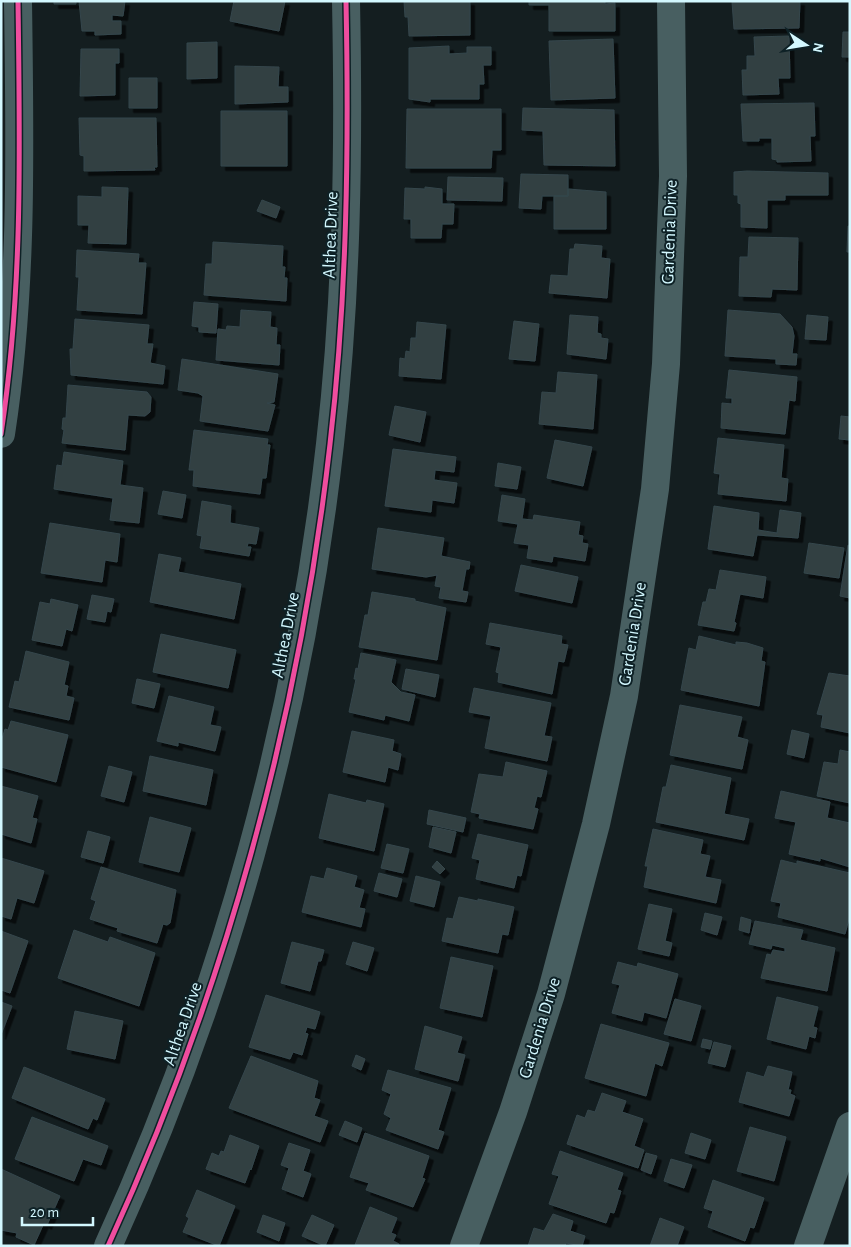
<svg xmlns="http://www.w3.org/2000/svg" width="851" height="1247" viewBox="0 0 851 1247" font-family="'Alegreya Sans',sans-serif">
	<defs>
		<filter id="shadow"><feDropShadow dx="4.5" dy="4.5" stdDeviation="0" flood-color="#0009"/></filter>
	</defs>
	<rect width="100%" height="100%" fill="#141e20"/>
	<path fill="#314043" stroke="#35464b" filter="url(#shadow)" d="M 54,1 L 76,1 L 76,4 L 54,4 Z
		M 79,1 L 125,1 L 123,16 L 112,15 L 112,21 L 121,21 L 121,34 L 95,35 L 95,31 L 82,31 Z
		M 234,1 L 285,1 L 279,31 L 230,21 Z
		M 404,1 L 470,1 L 470,35 L 409,36 L 408,17 L 405,17 Z
		M 529,1 L 605,1 L 605,4 L 615,3 L 615,31 L 549,31 L 549,5 L 529,5 Z
		M 800,1 L 799,28 L 734,29 L 732,2 Z
		M 843,32 L 850,32 L 850,57 L 842,57 Z
		M 789,36 L 790,78 L 778,78 L 779,94 L 743,95 L 742,70 L 747,70 L 747,56 L 755,56 L 754,37 Z
		M 613,39 L 615,98 L 551,100 L 549,41 Z
		M 217,42 L 217,78 L 187,79 L 187,43 Z
		M 449,46 L 449,54 L 467,53 L 467,47 L 491,47 L 491,65 L 483,65 L 484,84 L 479,84 L 479,99 L 430,99 L 430,102 L 409,99 L 409,48 Z
		M 81,49 L 119,49 L 119,63 L 115,63 L 115,95 L 80,96 Z
		M 235,66 L 279,67 L 278,87 L 288,87 L 288,102 L 235,104 Z
		M 129,78 L 157,78 L 157,108 L 129,108 Z
		M 814,103 L 815,136 L 810,136 L 811,161 L 777,162 L 777,160 L 772,159 L 772,138 L 759,138 L 759,141 L 743,141 L 741,104 Z
		M 523,108 L 614,110 L 615,166 L 544,165 L 543,131 L 522,130 Z
		M 407,109 L 501,109 L 501,150 L 492,150 L 491,168 L 406,168 Z
		M 221,111 L 287,111 L 287,166 L 221,166 Z
		M 79,118 L 156,118 L 157,167 L 154,167 L 155,170 L 84,171 L 84,156 L 80,155 Z
		M 747,171 L 828,173 L 828,195 L 785,195 L 785,200 L 767,200 L 767,228 L 741,227 L 741,204 L 738,203 L 738,195 L 734,195 L 734,172 Z
		M 521,174 L 568,175 L 568,196 L 542,196 L 541,209 L 519,208 Z
		M 448,177 L 503,178 L 502,201 L 447,200 Z
		M 102,187 L 128,188 L 126,244 L 88,243 L 89,225 L 78,225 L 78,196 L 102,197 Z
		M 425,187 L 442,189 L 442,204 L 454,204 L 453,224 L 442,224 L 441,238 L 411,238 L 411,219 L 404,219 L 405,188 L 425,189 Z
		M 568,189 L 606,192 L 606,229 L 554,229 L 554,196 L 568,196 Z
		M 262,200 L 280,207 L 276,218 L 257,211 Z
		M 848,226 L 850,226 L 850,252 L 847,252 Z
		M 749,237 L 798,238 L 797,290 L 772,289 L 771,297 L 739,296 L 740,257 L 748,257 Z
		M 213,242 L 283,246 L 282,267 L 285,267 L 284,278 L 287,278 L 286,301 L 204,295 L 206,264 L 212,264 Z
		M 575,244 L 602,246 L 601,258 L 610,259 L 607,298 L 549,293 L 551,275 L 568,276 L 570,249 L 574,249 Z
		M 77,250 L 139,254 L 138,263 L 146,263 L 142,314 L 77,310 L 79,277 L 76,277 Z
		M 194,302 L 218,304 L 216,333 L 199,332 L 199,327 L 192,326 Z
		M 241,310 L 271,312 L 270,327 L 277,328 L 276,345 L 280,345 L 279,365 L 216,360 L 218,329 L 226,330 L 227,326 L 240,327 Z
		M 728,310 L 780,314 L 792,327 L 794,336 L 792,354 L 797,354 L 796,365 L 776,364 L 776,359 L 725,356 Z
		M 570,315 L 598,317 L 597,333 L 601,334 L 601,338 L 608,339 L 606,359 L 567,354 Z
		M 807,315 L 828,317 L 826,340 L 805,339 Z
		M 75,319 L 149,325 L 147,344 L 153,344 L 150,363 L 165,366 L 163,384 L 71,375 L 70,349 L 73,349 Z
		M 514,321 L 539,324 L 535,361 L 509,359 Z
		M 417,322 L 446,325 L 441,379 L 399,376 L 400,358 L 405,359 L 406,351 L 410,352 L 411,338 L 416,338 Z
		M 182,359 L 278,374 L 274,402 L 267,403 L 275,405 L 268,431 L 200,421 L 203,396 L 198,393 L 178,390 Z
		M 729,370 L 797,377 L 795,401 L 789,400 L 785,434 L 721,428 L 722,403 L 732,404 L 732,398 L 726,398 Z
		M 558,372 L 597,375 L 593,429 L 539,424 L 542,392 L 556,393 Z
		M 68,385 L 147,392 L 151,397 L 150,412 L 145,416 L 128,415 L 125,450 L 62,443 L 64,430 L 62,429 L 63,418 L 66,418 Z
		M 395,406 L 426,412 L 420,442 L 389,435 Z
		M 841,416 L 850,417 L 850,440 L 839,439 Z
		M 194,430 L 268,439 L 267,445 L 270,445 L 266,478 L 262,478 L 260,494 L 193,486 L 194,470 L 189,470 Z
		M 718,438 L 784,445 L 781,478 L 788,479 L 786,501 L 718,494 L 720,474 L 714,473 Z
		M 555,440 L 592,447 L 583,486 L 547,478 Z
		M 393,449 L 456,457 L 454,472 L 435,470 L 434,480 L 457,483 L 454,503 L 432,500 L 431,512 L 385,506 Z
		M 64,452 L 123,461 L 120,485 L 143,488 L 139,523 L 110,520 L 113,498 L 54,489 L 57,465 L 62,466 Z
		M 498,463 L 521,467 L 517,489 L 495,486 Z
		M 163,491 L 186,495 L 182,518 L 158,514 Z
		M 502,495 L 525,499 L 522,519 L 533,520 L 534,515 L 580,522 L 578,535 L 583,536 L 582,543 L 588,544 L 585,561 L 553,556 L 552,562 L 527,558 L 529,545 L 514,543 L 518,524 L 498,521 Z
		M 202,501 L 231,506 L 230,523 L 259,528 L 256,544 L 248,543 L 247,547 L 251,547 L 249,556 L 200,548 L 202,536 L 197,535 Z
		M 714,506 L 759,513 L 758,530 L 777,533 L 780,510 L 801,513 L 798,538 L 757,535 L 753,556 L 708,549 Z
		M 50,523 L 120,534 L 117,562 L 105,560 L 102,582 L 41,573 Z
		M 378,528 L 444,538 L 441,556 L 470,562 L 469,569 L 466,569 L 462,591 L 468,592 L 466,602 L 439,598 L 441,587 L 435,586 L 437,575 L 426,577 L 372,569 Z
		M 809,543 L 844,548 L 839,578 L 804,573 Z
		M 848,545 L 850,546 L 850,598 L 840,596 Z
		M 159,554 L 181,558 L 178,572 L 241,584 L 234,619 L 150,602 Z
		M 521,565 L 578,577 L 572,603 L 515,591 Z
		M 720,570 L 766,577 L 763,598 L 740,594 L 734,622 L 736,623 L 734,631 L 698,625 L 703,602 L 706,602 L 709,589 L 716,590 Z
		M 372,592 L 415,599 L 415,601 L 446,608 L 437,660 L 359,647 L 365,615 L 368,615 Z
		M 92,595 L 114,599 L 111,612 L 107,611 L 105,622 L 87,619 Z
		M 51,599 L 78,605 L 72,631 L 66,629 L 62,646 L 32,640 L 40,602 L 50,604 Z
		M 490,623 L 562,636 L 561,644 L 568,645 L 564,662 L 558,661 L 552,694 L 498,682 L 499,673 L 496,672 L 501,647 L 486,644 Z
		M 161,634 L 236,650 L 228,688 L 153,672 Z
		M 699,636 L 736,645 L 736,642 L 747,643 L 763,648 L 761,661 L 765,662 L 759,706 L 681,690 L 689,648 L 696,650 Z
		M 26,651 L 69,662 L 64,685 L 68,686 L 66,696 L 74,698 L 69,720 L 9,707 L 15,681 L 19,682 Z
		M 361,653 L 396,660 L 391,682 L 401,692 L 415,695 L 409,721 L 385,715 L 384,720 L 349,712 L 356,679 L 354,679 L 356,668 L 358,669 Z
		M 406,669 L 439,675 L 435,697 L 402,689 Z
		M 829,673 L 850,676 L 850,733 L 821,727 L 823,715 L 817,714 Z
		M 137,679 L 160,684 L 154,708 L 132,703 Z
		M 474,688 L 551,703 L 544,736 L 552,737 L 547,761 L 485,748 L 491,716 L 469,712 Z
		M 169,696 L 214,707 L 210,725 L 221,727 L 215,751 L 178,742 L 178,746 L 157,741 Z
		M 680,705 L 742,717 L 737,737 L 748,740 L 742,769 L 670,755 Z
		M 11,721 L 68,735 L 56,782 L 1,767 L 1,742 L 5,729 L 8,730 Z
		M 792,730 L 809,734 L 804,758 L 787,754 Z
		M 352,731 L 394,740 L 392,751 L 401,754 L 398,770 L 388,767 L 385,782 L 343,772 Z
		M 840,750 L 850,752 L 850,803 L 817,796 L 824,762 L 838,764 Z
		M 150,756 L 213,770 L 206,805 L 143,791 Z
		M 506,762 L 547,771 L 541,797 L 537,796 L 534,808 L 538,809 L 533,829 L 479,818 L 480,814 L 471,812 L 479,774 L 503,777 Z
		M 671,765 L 731,778 L 724,814 L 749,819 L 744,840 L 656,822 L 663,787 L 666,787 Z
		M 109,766 L 132,772 L 124,802 L 101,796 Z
		M 1,786 L 38,796 L 32,818 L 37,819 L 31,843 L 1,834 Z
		M 781,791 L 830,802 L 827,818 L 850,823 L 850,867 L 820,858 L 820,861 L 789,854 L 796,822 L 775,818 Z
		M 329,794 L 366,803 L 367,800 L 384,804 L 374,851 L 319,838 Z
		M 429,810 L 466,818 L 463,832 L 427,824 Z
		M 150,817 L 191,828 L 179,872 L 139,862 Z
		M 433,827 L 456,832 L 451,853 L 429,847 Z
		M 653,829 L 703,840 L 700,854 L 710,856 L 705,877 L 721,880 L 716,903 L 644,887 L 648,866 L 645,866 Z
		M 88,831 L 110,837 L 103,863 L 81,857 Z
		M 478,834 L 528,845 L 521,876 L 517,875 L 514,888 L 476,879 L 480,860 L 472,858 Z
		M 387,844 L 409,849 L 403,873 L 381,868 Z
		M 1,858 L 44,871 L 34,903 L 17,898 L 11,919 L 1,916 Z
		M 781,860 L 797,864 L 797,861 L 850,873 L 850,915 L 845,934 L 778,917 L 781,903 L 771,901 Z
		M 437,861 L 445,869 L 440,874 L 432,867 Z
		M 101,867 L 176,890 L 170,923 L 167,925 L 163,924 L 157,943 L 117,931 L 118,928 L 90,919 L 96,901 L 91,899 Z
		M 327,868 L 357,876 L 354,887 L 364,890 L 359,908 L 365,909 L 361,927 L 302,912 L 311,876 L 324,879 Z
		M 379,873 L 402,879 L 397,897 L 374,891 Z
		M 416,876 L 440,882 L 434,907 L 410,901 Z
		M 459,897 L 478,901 L 478,899 L 514,907 L 508,935 L 502,934 L 498,953 L 442,941 L 447,918 L 453,919 Z
		M 649,904 L 672,909 L 665,941 L 672,943 L 669,956 L 638,949 Z
		M 705,913 L 722,917 L 717,935 L 701,930 Z
		M 741,917 L 751,920 L 749,933 L 739,930 Z
		M 755,921 L 803,930 L 800,940 L 835,948 L 827,991 L 761,978 L 767,954 L 771,955 L 773,950 L 785,952 L 785,948 L 772,945 L 771,949 L 749,944 Z
		M 74,930 L 108,942 L 110,937 L 155,953 L 139,1006 L 58,978 Z
		M 1,931 L 28,941 L 10,993 L 1,990 Z
		M 292,942 L 324,950 L 321,961 L 318,961 L 310,991 L 281,983 Z
		M 353,942 L 374,948 L 367,971 L 346,964 Z
		M 451,957 L 493,966 L 482,1017 L 440,1008 Z
		M 618,962 L 637,967 L 638,963 L 678,974 L 666,1018 L 644,1012 L 642,1021 L 612,1013 L 620,985 L 612,983 Z
		M 266,995 L 320,1012 L 315,1029 L 307,1027 L 305,1033 L 308,1034 L 302,1055 L 293,1052 L 290,1059 L 249,1047 Z
		M 777,997 L 818,1007 L 813,1027 L 817,1028 L 815,1038 L 809,1036 L 806,1049 L 767,1039 Z
		M 675,999 L 701,1006 L 691,1041 L 664,1034 Z
		M 1,1002 L 12,1006 L 1,1035 Z
		M 75,1011 L 123,1021 L 115,1059 L 67,1049 Z
		M 601,1024 L 669,1043 L 662,1066 L 655,1063 L 646,1096 L 585,1078 Z
		M 425,1026 L 462,1037 L 457,1053 L 465,1055 L 458,1081 L 415,1069 Z
		M 703,1039 L 712,1041 L 710,1049 L 701,1047 Z
		M 714,1042 L 731,1046 L 725,1067 L 708,1063 Z
		M 356,1055 L 365,1059 L 361,1070 L 352,1066 Z
		M 251,1056 L 318,1081 L 314,1098 L 320,1100 L 314,1116 L 328,1121 L 320,1142 L 229,1108 Z
		M 768,1066 L 792,1072 L 788,1090 L 791,1090 L 790,1094 L 795,1096 L 789,1116 L 739,1102 L 747,1072 L 764,1077 Z
		M 24,1067 L 105,1099 L 97,1120 L 93,1118 L 88,1129 L 12,1098 Z
		M 388,1070 L 451,1088 L 438,1130 L 444,1132 L 438,1149 L 386,1130 L 391,1118 L 384,1114 L 391,1094 L 382,1090 Z
		M 602,1093 L 626,1101 L 622,1112 L 643,1119 L 634,1146 L 644,1150 L 638,1168 L 567,1144 L 577,1115 L 585,1118 L 588,1110 L 595,1112 Z
		M 32,1117 L 108,1146 L 101,1165 L 83,1159 L 74,1181 L 15,1159 Z
		M 345,1121 L 362,1128 L 357,1142 L 339,1135 Z
		M 750,1127 L 786,1137 L 774,1181 L 737,1171 Z
		M 365,1133 L 429,1156 L 422,1178 L 425,1179 L 413,1207 L 366,1190 L 369,1183 L 350,1177 Z
		M 691,1133 L 711,1140 L 705,1159 L 685,1153 Z
		M 230,1135 L 259,1146 L 251,1170 L 250,1169 L 245,1183 L 206,1169 L 212,1153 L 219,1156 L 221,1151 L 224,1152 Z
		M 289,1143 L 310,1150 L 303,1171 L 311,1174 L 303,1197 L 282,1189 L 289,1168 L 281,1165 Z
		M 560,1151 L 623,1173 L 617,1190 L 621,1191 L 614,1213 L 610,1212 L 606,1223 L 549,1204 L 559,1176 L 552,1174 Z
		M 646,1153 L 657,1156 L 651,1174 L 641,1170 Z
		M 671,1159 L 692,1165 L 684,1188 L 664,1181 Z
		M 1,1169 L 60,1196 L 47,1225 L 44,1223 L 34,1245 L 16,1237 L 17,1233 L 1,1230 Z
		M 713,1180 L 764,1198 L 754,1228 L 750,1227 L 745,1241 L 708,1227 L 713,1211 L 704,1208 Z
		M 197,1190 L 235,1206 L 219,1246 L 183,1232 L 189,1218 L 186,1216 Z
		M 370,1207 L 397,1218 L 391,1233 L 396,1235 L 393,1241 L 399,1244 L 399,1246 L 355,1245 Z
		M 553,1214 L 573,1221 L 570,1231 L 585,1236 L 582,1246 L 566,1243 L 565,1246 L 528,1246 L 534,1228 L 544,1231 Z
		M 263,1215 L 285,1223 L 279,1241 L 257,1232 Z
		M 312,1215 L 334,1225 L 325,1246 L 302,1236 Z
		M 660,1218 L 684,1227 L 677,1246 L 650,1246 Z"/>
	<g fill="none" stroke-linecap="round" stroke-linejoin="round">
		<path stroke="#485f61" stroke-width="28" d="M 1,434 C 23,290 20,146 18,1
			M 108,1246 C 224,993 299,721 330,444 C 347,297 349,149 346,1
			M 464,1246 L 513,1112 L 551,994 L 596,824 L 624,696 L 655,489 L 666,364 L 673,176 L 671,1
			M 808,1246 L 850,1126"/>
		<g stroke="#0e2126" stroke-width="8">
			<path id="cycleway" d="M 1,434 C 23,290 20,146 18,1
				M 108,1246 C 224,993 299,721 330,444 C 347,297 349,149 346,1"/>
		</g>
		<use href="#cycleway" stroke="#ef4d9e" stroke-width="5"/>
	</g>
	<g text-anchor="middle" dominant-baseline="central" stroke-width="4" stroke-linejoin="round" paint-order="stroke">
		<g font-size="18" fill="#d3f8ff" stroke="#0e2126">
			<text transform="translate(670 232) rotate(-88)">Gardenia Drive</text>
			<text transform="translate(331 235) rotate(-88)">Althea Drive</text>
			<text transform="translate(633 634) rotate(-81)">Gardenia Drive</text>
			<text transform="translate(286 635) rotate(-79)">Althea Drive</text>
			<text transform="translate(183 1024) rotate(-71)">Althea Drive</text>
			<text transform="translate(540 1028) rotate(-73)">Gardenia Drive</text>
		</g>
	</g>
	<rect width="851" height="1247" fill="none" stroke="#d3f8ff" stroke-width="5"/>
	<g transform="translate(806 45) rotate(102)" stroke="#0e2126" stroke-width="4" paint-order="stroke">
	<path d="M0-4L9 19L0 12L-9 19Z" fill="#d3f8ff"/>
	<text y="-8" font-size="14" font-weight="bold" text-anchor="middle" fill="#d3f8ff">N</text>
	</g>
	<path d="M22 1217v8h71v-8" fill="none" stroke="#d3f8ff" stroke-width="2.5"/>
	<text x="30" y="1217" font-size="15" fill="#d3f8ff" stroke="#0e2126" stroke-width="4" paint-order="stroke">20 m</text>
</svg>
